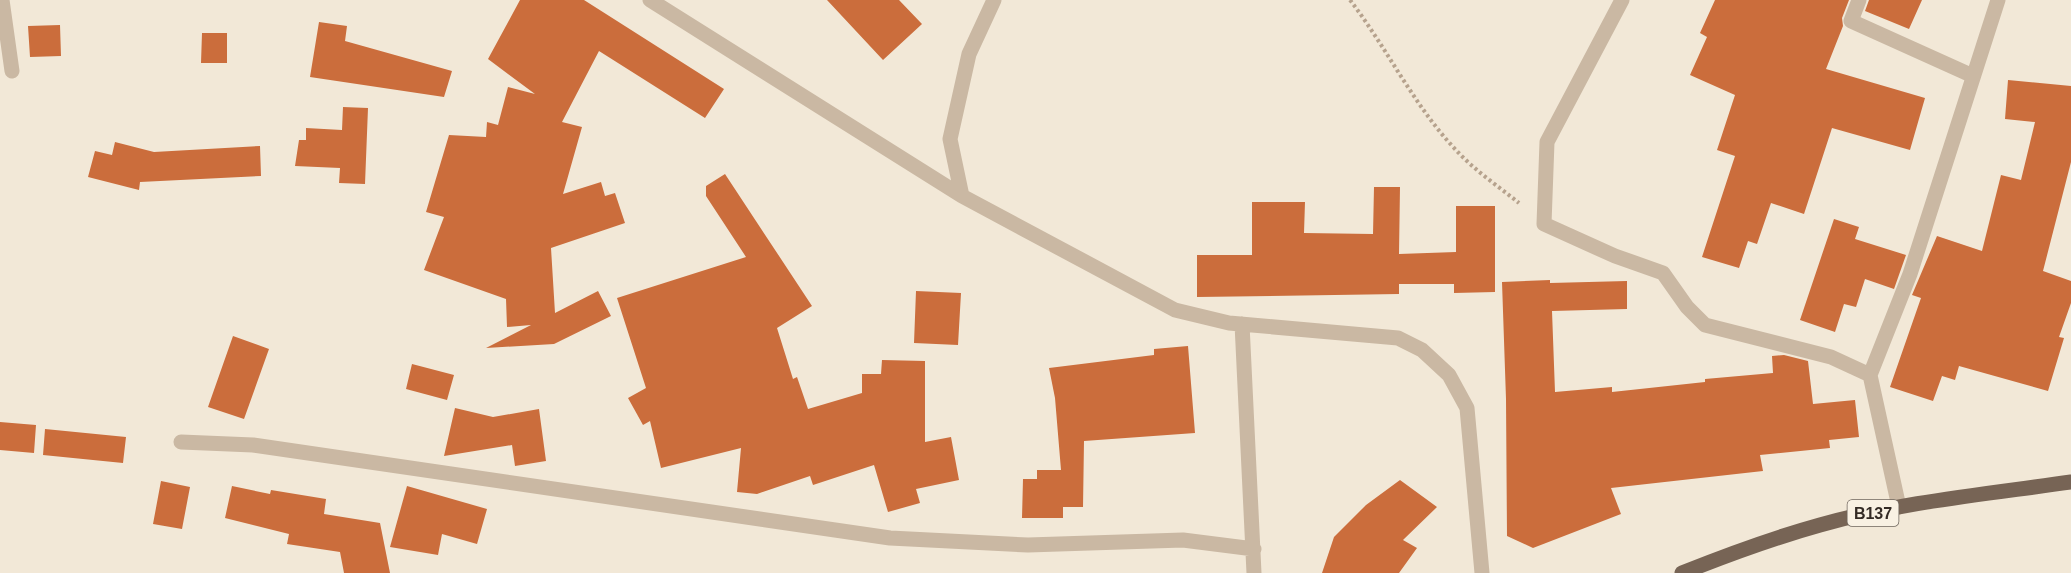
<svg xmlns="http://www.w3.org/2000/svg" width="2071" height="573" viewBox="0 0 2071 573" font-family="Arial,sans-serif">
	<rect width="100%" height="100%" fill="#f2e8d7"/>
	<path fill="#cb6d3c" d="M 520,0 L 584,0 L 724,89 L 705,118 L 599,51 L 562,122 L 582,127 L 563,194 L 601,182 L 605,196 L 615,193 L 625,223 L 551,248 L 555,313 L 598,291 L 611,316 L 554,344 L 486,348 L 531,325 L 507,327 L 506,299 L 424,270 L 444,217 L 426,212 L 449,135 L 486,137 L 487,122 L 498,125 L 508,87 L 535,94 L 488,59 Z
		M 827,0 L 899,0 L 922,24 L 883,60 Z
		M 1715,0 L 1849,0 L 1842,18 L 1843,26 L 1826,69 L 1925,98 L 1910,150 L 1832,128 L 1804,214 L 1771,203 L 1757,244 L 1748,241 L 1739,268 L 1702,257 L 1735,156 L 1717,150 L 1735,95 L 1690,75 L 1707,37 L 1700,33 Z
		M 1869,0 L 1922,0 L 1909,29 L 1865,11 Z
		M 319,22 L 347,26 L 345,41 L 452,71 L 444,97 L 310,77 Z
		M 60,25 L 61,56 L 30,57 L 28,26 Z
		M 202,33 L 227,33 L 227,63 L 201,63 Z
		M 2008,80 L 2071,86 L 2071,162 L 2043,271 L 2071,281 L 2071,303 L 2059,337 L 2064,338 L 2048,391 L 1959,366 L 1955,380 L 1942,376 L 1933,401 L 1890,387 L 1921,298 L 1912,295 L 1937,236 L 1982,251 L 2001,175 L 2021,180 L 2035,122 L 2005,119 Z
		M 343,107 L 368,108 L 365,184 L 339,183 L 340,168 L 295,166 L 299,140 L 306,140 L 306,128 L 342,130 Z
		M 115,142 L 154,152 L 260,146 L 261,176 L 140,182 L 139,190 L 88,177 L 95,151 L 112,155 Z
		M 725,174 L 812,306 L 777,328 L 793,379 L 797,377 L 808,409 L 862,393 L 862,374 L 881,374 L 882,360 L 925,361 L 925,442 L 951,437 L 959,480 L 916,489 L 920,503 L 888,512 L 874,465 L 813,485 L 810,476 L 757,494 L 737,492 L 741,448 L 661,468 L 650,421 L 643,425 L 628,398 L 646,388 L 617,298 L 746,257 L 706,196 L 706,186 Z
		M 1374,187 L 1400,187 L 1399,254 L 1456,252 L 1456,206 L 1495,206 L 1495,292 L 1454,293 L 1454,284 L 1399,284 L 1399,294 L 1197,297 L 1197,255 L 1252,255 L 1252,202 L 1305,202 L 1304,233 L 1373,234 Z
		M 1834,219 L 1859,227 L 1855,239 L 1906,255 L 1894,289 L 1865,279 L 1856,307 L 1844,304 L 1835,332 L 1800,320 Z
		M 1550,280 L 1550,283 L 1627,281 L 1627,309 L 1552,311 L 1555,392 L 1612,387 L 1612,392 L 1705,382 L 1705,379 L 1773,373 L 1772,356 L 1784,355 L 1808,361 L 1813,404 L 1855,400 L 1859,437 L 1829,440 L 1830,448 L 1760,455 L 1763,471 L 1611,488 L 1621,514 L 1533,548 L 1507,536 L 1506,399 L 1502,282 Z
		M 916,291 L 961,293 L 958,345 L 914,343 Z
		M 233,336 L 269,349 L 244,419 L 208,407 Z
		M 1188,346 L 1195,433 L 1084,441 L 1083,507 L 1063,507 L 1063,518 L 1022,518 L 1023,479 L 1037,479 L 1037,470 L 1061,470 L 1055,398 L 1049,368 L 1154,355 L 1154,349 Z
		M 412,364 L 454,375 L 447,400 L 406,389 Z
		M 455,408 L 493,417 L 539,409 L 546,461 L 515,466 L 512,445 L 444,456 Z
		M 0,422 L 36,425 L 34,453 L 0,450 Z
		M 45,429 L 126,437 L 123,463 L 43,455 Z
		M 1400,480 L 1437,507 L 1403,540 L 1417,548 L 1399,573 L 1322,573 L 1334,537 L 1366,505 Z
		M 161,481 L 190,487 L 182,529 L 153,524 Z
		M 232,486 L 270,494 L 271,490 L 326,499 L 324,514 L 380,523 L 390,573 L 344,573 L 340,552 L 287,544 L 289,534 L 225,518 Z
		M 407,486 L 487,509 L 477,544 L 442,534 L 438,555 L 390,547 Z"/>
	<g fill="none" stroke-linecap="round" stroke-linejoin="round">
		<path stroke="#b6a28d" stroke-width="4" stroke-dasharray="3 3" stroke-linecap="butt" d="M 1350,0 C 1387,48 1414,106 1456,150 C 1474,170 1498,186 1519,203"/>
		<path stroke="#cab8a3" stroke-width="15" d="M 2,0 L 12,71
			M 1859,0 L 1851,21 L 1973,76"/>
		<path stroke="#cab8a3" stroke-width="15" d="M 650,0 L 962,196
			M 994,0 L 969,54 L 950,139 L 962,196 L 1175,310 L 1229,323 L 1398,338 L 1422,350 L 1449,375 L 1467,408 L 1482,573
			M 1622,0 L 1547,142 L 1544,224 L 1615,256 L 1663,273 L 1687,307 L 1705,325 L 1831,357 L 1870,375
			M 1242,324 L 1254,573
			M 181,442 L 253,445 L 890,538 L 1028,545 L 1183,540 L 1254,549
			M 1899,507 L 1870,375 L 1910,274 L 1998,0"/>
		<path stroke="#776455" stroke-width="15" d="M 1682,573 C 1727,555 1773,538 1820,525 C 1901,502 1987,494 2071,482"/>
	</g>
	<g text-anchor="middle" dominant-baseline="central" stroke-width="6" stroke-linejoin="round" paint-order="stroke">
		<rect fill="#f9f1e3" stroke="#6f665e" stroke-width="1.5" x="1847.5" y="500" width="51" height="26" rx="4.5"/>
		<g font-size="16" font-weight="bold" fill="#342b25">
			<text x="1873" y="513">B137</text>
		</g>
	</g>
</svg>
